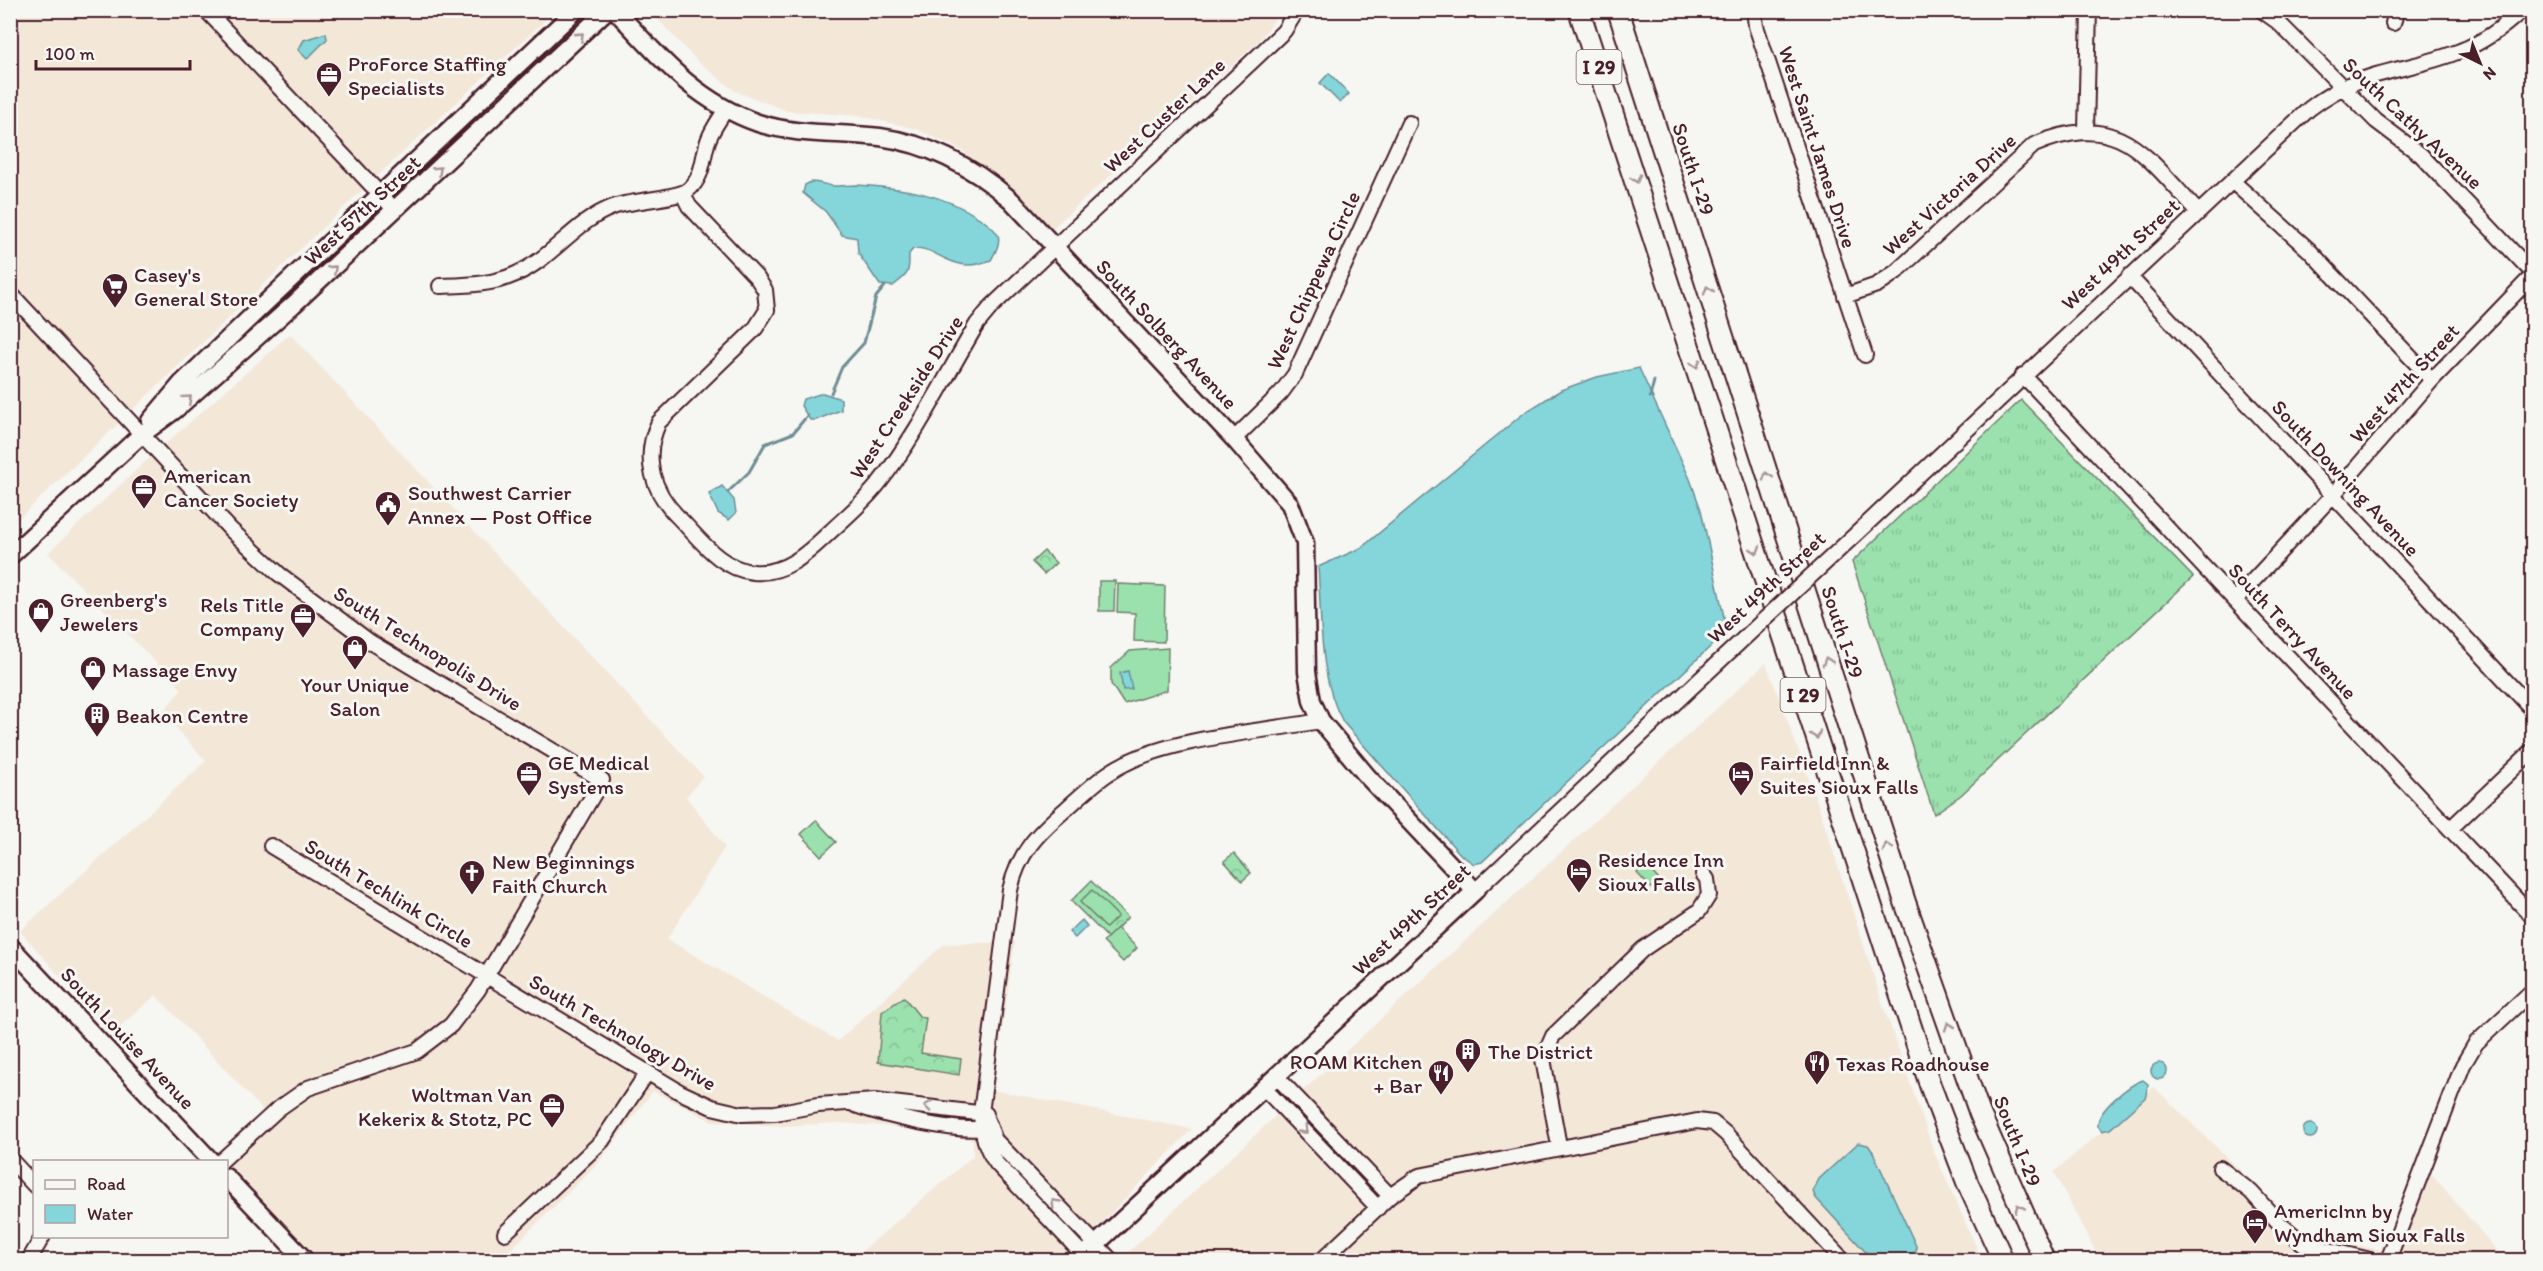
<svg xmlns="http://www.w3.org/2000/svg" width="2543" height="1271" viewBox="0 0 2543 1271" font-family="Itim,sans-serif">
	<defs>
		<pattern id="grass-tufts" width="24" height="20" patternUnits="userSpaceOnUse" patternTransform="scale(1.5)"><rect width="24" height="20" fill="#9ae1ae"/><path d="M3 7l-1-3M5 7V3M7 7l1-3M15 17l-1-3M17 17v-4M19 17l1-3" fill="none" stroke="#86c196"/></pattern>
		<pattern id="forest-crowns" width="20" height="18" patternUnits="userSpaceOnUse" patternTransform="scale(1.5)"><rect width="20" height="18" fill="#9ae1ae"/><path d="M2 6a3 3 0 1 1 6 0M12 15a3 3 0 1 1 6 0" fill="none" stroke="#86c196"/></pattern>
	</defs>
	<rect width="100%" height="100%" fill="#f6f6f2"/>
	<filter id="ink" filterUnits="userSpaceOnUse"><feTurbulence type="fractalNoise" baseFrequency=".0167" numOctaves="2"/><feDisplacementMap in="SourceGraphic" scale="12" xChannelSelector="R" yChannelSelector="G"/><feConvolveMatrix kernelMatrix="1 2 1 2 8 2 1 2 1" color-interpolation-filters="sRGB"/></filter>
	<g filter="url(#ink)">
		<path fill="#f3e7d8" d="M 11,11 L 555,11 L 357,195 L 11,526 Z
			M 650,11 L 1281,11 L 1259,41 L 1048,232 L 962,150 L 916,129 L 861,116 L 788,111 L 735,91 L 696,60 Z
			M 290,334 L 703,776 L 686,797 L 725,847 L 667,939 L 838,1041 L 944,944 L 1015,942 L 993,1090 L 1192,1129 L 1066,1260 L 852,1260 L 973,1156 L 973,1140 L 900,1127 L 838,1123 L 782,1126 L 712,1121 L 653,1091 L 598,1163 L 506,1254 L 511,1260 L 314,1260 L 227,1169 L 227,1166 L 274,1122 L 156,995 L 111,1034 L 20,931 L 206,761 L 162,713 L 182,689 L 48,553 L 146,461 Z
			M 1766,663 L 1817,801 L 1883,1005 L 1934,1152 L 1982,1260 L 1120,1260 Z
			M 2154,1087 L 2308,1236 L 2391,1252 L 2418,1166 L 2430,1172 L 2505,1260 L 2100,1260 L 2054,1172 Z"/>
		<path fill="url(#grass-tufts)" stroke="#72806c" stroke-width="1.5" d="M 2021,400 L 2193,577 L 1961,795 L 1934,814 L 1852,562 Z
			M 1004,1157 L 1050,1206 L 1046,1206 L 1002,1159 Z"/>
		<path fill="url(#forest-crowns)" stroke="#72806c" stroke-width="1.5" d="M 1044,551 L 1056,563 L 1044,574 L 1032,562 Z
			M 1234,853 L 1251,873 L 1242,881 L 1224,861 Z
			M 1091,881 L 1128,917 L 1108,938 L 1071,901 Z
			M 904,997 L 920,1017 L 926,1018 L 921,1053 L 961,1059 L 959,1075 L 878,1062 L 882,1012 Z"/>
		<path fill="#9ae1ae" stroke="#72806c" stroke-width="1.5" d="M 1099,581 L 1115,581 L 1114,611 L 1099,611 Z
			M 1118,584 L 1165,586 L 1164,642 L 1134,641 L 1135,613 L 1117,612 Z
			M 1168,648 L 1167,690 L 1124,704 L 1111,684 L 1111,668 L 1130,651 Z
			M 816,820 L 836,842 L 821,856 L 801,834 Z
			M 1645,865 L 1660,881 L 1651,888 L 1637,873 Z
			M 1092,890 L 1118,916 L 1106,928 L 1080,902 Z
			M 1117,928 L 1137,948 L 1123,962 L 1103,942 Z"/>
		<path fill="#84d6da" stroke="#6d8d94" stroke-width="1.5" d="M 326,33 L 327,39 L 307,59 L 298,50 L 304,40 Z
			M 1329,73 L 1349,94 L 1340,103 L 1320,83 Z
			M 811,182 C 819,182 826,185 834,186 C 841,186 850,185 857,185 C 902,188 943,193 981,219 C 1001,233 1004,238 991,260 C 951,277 936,244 913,249 L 909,254 C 909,273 910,273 893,286 L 880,285 L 858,253 L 857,238 L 842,235 L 826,212 L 803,193 L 805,185 Z
			M 1639,368 L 1690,479 L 1701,510 L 1727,631 L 1482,862 L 1474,864 L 1461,855 L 1343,722 C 1318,677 1322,618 1318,567 L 1361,548 L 1524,413 L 1561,390 L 1597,377 Z
			M 823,393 L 841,399 L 841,410 L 816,420 L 810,420 L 801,406 L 803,399 Z
			M 722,486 L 734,500 L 736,513 L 729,520 L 718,513 L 709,494 Z
			M 1128,671 L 1132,689 L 1123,690 L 1120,673 Z
			M 1082,920 L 1087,926 L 1075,938 L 1069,932 Z
			M2151 1071a8 8 0 1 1 16 0a8 8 0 1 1-16 0Z
			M 2143,1080 L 2148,1084 L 2147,1096 L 2110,1129 L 2102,1131 L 2098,1126 C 2096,1111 2130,1084 2143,1080 Z
			M2303 1131a7 7 0 1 1 14 0a7 7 0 1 1-14 0Z
			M 1858,1143 L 1868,1145 L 1873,1152 L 1916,1246 L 1916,1252 L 1908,1260 L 1873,1260 L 1815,1197 L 1813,1191 L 1819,1179 Z"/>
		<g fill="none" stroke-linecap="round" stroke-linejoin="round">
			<path stroke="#6d8d94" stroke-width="3" d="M 831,393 L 842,367 L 864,343 L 876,297 L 885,286
				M 1650,397 L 1654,381
				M 728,492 L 749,472 L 765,444 L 793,433 L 807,416"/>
			<g stroke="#4a1f2b" stroke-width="18">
				<path id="minor" d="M 206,10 L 395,210
					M 1754,10 L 1756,26 L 1865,355
					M 2261,10 L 2278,22 L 2376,121 L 2421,155 L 2532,272
					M 2393,23 L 2397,10
					M 2086,130 L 2089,10
					M 2232,181 L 2309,250 L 2432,380
					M 683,194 L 689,206 L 757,278 L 765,290 L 767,310 L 755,329 L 659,422 C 642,457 652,491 678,517 C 700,539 720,569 753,572 C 786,575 809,552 831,531 C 847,516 865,501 879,483 C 915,438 947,374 977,324 L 992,306 L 1260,54 L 1284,31 L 1297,10
					M 2129,276 L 2532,709
					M 440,286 C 466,285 492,285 516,274 C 553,258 575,221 613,207 C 631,200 677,199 688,190 C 704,177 702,158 708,141 C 712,129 720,119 726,109
					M 10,293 L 231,530 L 279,574 L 370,642 L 602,780 L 478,990 L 451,1025 L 417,1051 L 308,1088 L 278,1109 L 220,1162
					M 1845,296 L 1877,285 L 1896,272 L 2034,145 C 2119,109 2144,154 2198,212
					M 2023,375 L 2532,916
					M 1234,439 L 1281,393 L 1295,374 L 1409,123
					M 1856,534 L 2309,109 C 2363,67 2403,74 2460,51 C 2484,42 2504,27 2522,10
					M 2235,600 L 2333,495 L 2432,380 L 2532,276
					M 2450,829 L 2532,751
					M 271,846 L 680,1092 L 712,1107 L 742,1114 L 775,1113 L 818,1105 L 875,1101 L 986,1114
					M 1475,891 L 1725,656
					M 1276,1076 L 1390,1196
					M 1264,1088 L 1378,1208
					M 855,1105 C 883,1115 961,1135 988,1127
					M 987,1120 L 995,1140 L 1111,1260
					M 1559,1146 L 1543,1059 L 1553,1036 L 1643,949 L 1699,911 L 1709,895 L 1707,879 L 1703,874
					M 10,1159 L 34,1185
					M 2220,1168 L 2251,1192 L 2280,1224 L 2304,1244 L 2370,1260
					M 505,1233 L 602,1141 L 647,1073
					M 29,1260 L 43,1236
					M 1088,1260 L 997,1164 C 985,1148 982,1133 981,1113 L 1010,890 C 1018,853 1038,833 1066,809 C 1084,793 1102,775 1124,764 C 1173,738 1264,731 1321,721
					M 1322,1260 L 1390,1196 L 1419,1176 L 1697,1121 L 1713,1123 L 1726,1134 L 1843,1260
					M 2388,1260 L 2463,1065 L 2476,1043 L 2532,991"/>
			</g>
			<g stroke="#4a1f2b" stroke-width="21">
				<path id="major" d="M 615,10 C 659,57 695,101 758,123 C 798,136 839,132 880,137 C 930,144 973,167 1011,200 L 1234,439 L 1290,504 L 1305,543 L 1307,672 L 1312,701 L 1321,721 L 1367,776 L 1475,891 L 1079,1260
					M 150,421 L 182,383 L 259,309 L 576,10
					M 10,556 L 141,435 L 175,410 L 293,305 L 607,10
					M 10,946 L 212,1162
					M 226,1177 L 305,1260"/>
			</g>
			<g stroke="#4a1f2b" stroke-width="24">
				<path id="highway" d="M 1579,10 L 1930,1085 L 1967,1182 L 2003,1260
					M 1618,10 L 1905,902 L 1980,1114 L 2044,1260"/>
			</g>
			<use href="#minor" stroke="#f6f6f2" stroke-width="14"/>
			<use href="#major" stroke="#f6f6f2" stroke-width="16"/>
			<use href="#highway" stroke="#f6f6f2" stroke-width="20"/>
			<g stroke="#4a1f2b" stroke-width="18" stroke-linecap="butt">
				<path id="minor-bridge" d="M 1725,656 L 1856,534"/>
			</g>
			<use href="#minor-bridge" stroke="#f6f6f2" stroke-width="14"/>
		</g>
		<defs><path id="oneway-chevron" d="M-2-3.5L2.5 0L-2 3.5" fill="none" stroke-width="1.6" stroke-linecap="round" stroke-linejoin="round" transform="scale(1.5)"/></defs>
		<g stroke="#a99598">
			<use href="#oneway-chevron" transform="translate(580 36) rotate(-43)"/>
			<use href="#oneway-chevron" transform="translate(438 170) rotate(-43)"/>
			<use href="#oneway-chevron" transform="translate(1636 179) rotate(72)"/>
			<use href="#oneway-chevron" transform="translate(333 269) rotate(-43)"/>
			<use href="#oneway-chevron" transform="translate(1708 290) rotate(-108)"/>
			<use href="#oneway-chevron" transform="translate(1696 364) rotate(72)"/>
			<use href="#oneway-chevron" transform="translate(188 399) rotate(-41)"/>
			<use href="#oneway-chevron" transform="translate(1767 476) rotate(-108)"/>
			<use href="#oneway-chevron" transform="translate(1756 550) rotate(72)"/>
			<use href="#oneway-chevron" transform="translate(1827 661) rotate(-108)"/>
			<use href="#oneway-chevron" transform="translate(1816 735) rotate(72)"/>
			<use href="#oneway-chevron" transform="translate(1887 847) rotate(-108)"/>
			<use href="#oneway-chevron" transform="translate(1949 1026) rotate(-109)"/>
			<use href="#oneway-chevron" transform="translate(928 1106) rotate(-172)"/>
			<use href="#oneway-chevron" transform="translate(1304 1130) rotate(46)"/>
			<use href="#oneway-chevron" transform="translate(1055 1203) rotate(-134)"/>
			<use href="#oneway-chevron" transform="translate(2019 1208) rotate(-114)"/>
		</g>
	</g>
	<defs>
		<g id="office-pin" transform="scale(1.35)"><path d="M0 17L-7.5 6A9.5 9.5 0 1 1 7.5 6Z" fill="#4a1f2b" stroke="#f6f6f2"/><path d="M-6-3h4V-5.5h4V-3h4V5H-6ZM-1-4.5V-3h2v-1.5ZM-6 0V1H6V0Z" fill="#fff"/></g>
		<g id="supermarket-pin" transform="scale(1.35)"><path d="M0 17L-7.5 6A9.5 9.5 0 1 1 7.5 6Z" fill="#4a1f2b" stroke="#f6f6f2"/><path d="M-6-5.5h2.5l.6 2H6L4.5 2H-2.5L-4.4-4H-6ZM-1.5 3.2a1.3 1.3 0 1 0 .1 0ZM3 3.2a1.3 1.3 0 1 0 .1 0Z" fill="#fff"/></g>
		<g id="civic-pin" transform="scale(1.35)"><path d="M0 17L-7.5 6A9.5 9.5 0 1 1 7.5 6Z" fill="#4a1f2b" stroke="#f6f6f2"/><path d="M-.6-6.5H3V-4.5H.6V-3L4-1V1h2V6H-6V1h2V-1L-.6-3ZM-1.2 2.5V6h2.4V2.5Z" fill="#fff"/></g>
		<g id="shop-pin" transform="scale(1.35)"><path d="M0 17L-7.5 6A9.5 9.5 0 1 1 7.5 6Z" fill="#4a1f2b" stroke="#f6f6f2"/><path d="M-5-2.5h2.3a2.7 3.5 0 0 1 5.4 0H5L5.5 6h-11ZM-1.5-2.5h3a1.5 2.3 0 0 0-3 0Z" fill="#fff"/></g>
		<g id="building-pin" transform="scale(1.35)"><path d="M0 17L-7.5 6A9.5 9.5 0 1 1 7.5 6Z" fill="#4a1f2b" stroke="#f6f6f2"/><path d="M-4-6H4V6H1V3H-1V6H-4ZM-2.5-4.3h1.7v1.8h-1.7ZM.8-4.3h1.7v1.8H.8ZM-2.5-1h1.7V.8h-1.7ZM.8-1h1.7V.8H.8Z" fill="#fff"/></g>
		<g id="hotel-pin" transform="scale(1.35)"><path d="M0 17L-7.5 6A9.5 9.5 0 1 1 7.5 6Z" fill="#4a1f2b" stroke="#f6f6f2"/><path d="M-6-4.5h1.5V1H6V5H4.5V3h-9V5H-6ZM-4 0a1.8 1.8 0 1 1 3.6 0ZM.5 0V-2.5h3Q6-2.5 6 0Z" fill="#fff"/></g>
		<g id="church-pin" transform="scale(1.35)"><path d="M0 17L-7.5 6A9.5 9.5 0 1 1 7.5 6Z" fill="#4a1f2b" stroke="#f6f6f2"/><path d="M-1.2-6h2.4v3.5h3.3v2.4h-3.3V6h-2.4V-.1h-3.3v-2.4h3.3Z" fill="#fff"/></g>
		<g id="restaurant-pin" transform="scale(1.35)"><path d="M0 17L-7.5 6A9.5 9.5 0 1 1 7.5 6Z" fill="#4a1f2b" stroke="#f6f6f2"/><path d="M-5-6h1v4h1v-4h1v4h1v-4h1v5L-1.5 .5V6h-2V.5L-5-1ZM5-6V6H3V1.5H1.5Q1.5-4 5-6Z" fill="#fff"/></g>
	</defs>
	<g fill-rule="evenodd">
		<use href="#office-pin" x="329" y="75"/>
		<use href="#supermarket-pin" x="115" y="286"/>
		<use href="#office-pin" x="144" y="487"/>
		<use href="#civic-pin" x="388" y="504"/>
		<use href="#shop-pin" x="41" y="611"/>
		<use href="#office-pin" x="303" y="616"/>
		<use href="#shop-pin" x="355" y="648"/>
		<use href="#shop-pin" x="93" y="669"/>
		<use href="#building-pin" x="97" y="715"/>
		<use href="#office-pin" x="529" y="774"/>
		<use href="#hotel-pin" x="1741" y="774"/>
		<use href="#hotel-pin" x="1579" y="871"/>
		<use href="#church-pin" x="472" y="873"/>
		<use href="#building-pin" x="1468" y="1051"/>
		<use href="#restaurant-pin" x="1817" y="1063"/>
		<use href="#restaurant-pin" x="1441" y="1073"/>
		<use href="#office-pin" x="552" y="1106"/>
		<use href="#hotel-pin" x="2255" y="1222"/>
	</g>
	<g text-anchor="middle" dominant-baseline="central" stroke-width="6" stroke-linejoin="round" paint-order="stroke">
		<g fill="#f6f6f2" stroke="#7e6067" stroke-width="1.5">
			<rect x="1576.5" y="50" width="45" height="34" rx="4.5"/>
			<rect x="1780.5" y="678" width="45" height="34" rx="4.5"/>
		</g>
		<g font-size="20" font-weight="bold" fill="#4a1f2b">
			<text x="1599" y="67">I 29</text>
			<text x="1803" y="695">I 29</text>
		</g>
		<g font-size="21" fill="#4a1f2b" stroke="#f6f6f2" text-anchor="start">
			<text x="348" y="63">ProForce Staffing<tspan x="348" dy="24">Specialists</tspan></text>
			<text x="134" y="274">Casey's<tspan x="134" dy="24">General Store</tspan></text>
			<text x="164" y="475">American<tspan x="164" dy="24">Cancer Society</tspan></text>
			<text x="408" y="492">Southwest Carrier<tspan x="408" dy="24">Annex — Post Office</tspan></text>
			<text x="60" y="599">Greenberg's<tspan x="60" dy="24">Jewelers</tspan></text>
			<text x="284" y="604" text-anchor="end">Rels Title<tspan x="284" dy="24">Company</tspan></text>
			<text x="112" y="669">Massage Envy</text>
			<text x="355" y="684" text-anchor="middle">Your Unique<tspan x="355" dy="24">Salon</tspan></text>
			<text x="116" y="715">Beakon Centre</text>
			<text x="548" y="762">GE Medical<tspan x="548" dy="24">Systems</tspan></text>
			<text x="1760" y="762">Fairfield Inn &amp;<tspan x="1760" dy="24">Suites Sioux Falls</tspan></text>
			<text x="1598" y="859">Residence Inn<tspan x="1598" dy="24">Sioux Falls</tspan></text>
			<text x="492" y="861">New Beginnings<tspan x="492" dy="24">Faith Church</tspan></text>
			<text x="1488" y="1051">The District</text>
			<text x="1422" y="1061" text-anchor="end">ROAM Kitchen<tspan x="1422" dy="24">+ Bar</tspan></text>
			<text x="1836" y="1063">Texas Roadhouse</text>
			<text x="532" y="1094" text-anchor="end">Woltman Van<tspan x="532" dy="24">Kekerix &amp; Stotz, PC</tspan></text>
			<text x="2274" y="1210">AmericInn by<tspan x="2274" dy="24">Wyndham Sioux Falls</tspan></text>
		</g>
		<g font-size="21" fill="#4a1f2b" stroke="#f6f6f2">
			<text transform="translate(1164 115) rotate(-43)">West Custer Lane</text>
			<text transform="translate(2413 123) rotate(43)">South Cathy Avenue</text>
			<text transform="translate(1818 147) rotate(72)">West Saint James Drive</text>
			<text transform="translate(1694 169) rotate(72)">South I-29</text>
			<text transform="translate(1949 194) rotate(-42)">West Victoria Drive</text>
			<text transform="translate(362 210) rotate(-43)">West 57th Street</text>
			<text transform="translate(2120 254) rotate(-43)">West 49th Street</text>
			<text transform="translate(1313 280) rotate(-65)">West Chippewa Circle</text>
			<text transform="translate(1167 334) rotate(47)">South Solberg Avenue</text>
			<text transform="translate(2404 383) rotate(-48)">West 47th Street</text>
			<text transform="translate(906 397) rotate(-57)">West Creekside Drive</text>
			<text transform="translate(2346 478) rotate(47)">South Downing Avenue</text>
			<text transform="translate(1766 587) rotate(-43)">West 49th Street</text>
			<text transform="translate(2293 631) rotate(47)">South Terry Avenue</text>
			<text transform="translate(1843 632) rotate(72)">South I-29</text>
			<text transform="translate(428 648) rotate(32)">South Technopolis Drive</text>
			<text transform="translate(389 893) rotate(31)">South Techlink Circle</text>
			<text transform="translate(1411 919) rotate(-43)">West 49th Street</text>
			<text transform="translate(623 1032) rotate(30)">South Technology Drive</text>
			<text transform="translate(128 1038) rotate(47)">South Louise Avenue</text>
			<text transform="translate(2018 1141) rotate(68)">South I-29</text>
		</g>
	</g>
	<rect width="2543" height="1271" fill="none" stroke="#f6f6f2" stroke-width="36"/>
	<rect x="18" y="18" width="2507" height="1235" fill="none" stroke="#4a1f2b" stroke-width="2" filter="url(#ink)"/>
	<rect x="33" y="1160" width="195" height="78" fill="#f6f6f2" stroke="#b1a0a2" stroke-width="1.5"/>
	<rect x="45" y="1180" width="30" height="9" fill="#f6f6f2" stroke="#b1a0a2" stroke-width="1.5"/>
	<text x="87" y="1190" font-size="18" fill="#4a1f2b">Road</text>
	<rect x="45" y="1205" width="30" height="18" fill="#84d6da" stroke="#b1a0a2" stroke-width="1.5"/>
	<text x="87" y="1220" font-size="18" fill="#4a1f2b">Water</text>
	<g transform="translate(2480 63) rotate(137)" stroke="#f6f6f2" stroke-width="4.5" paint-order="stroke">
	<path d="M0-4.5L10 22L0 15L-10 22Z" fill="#4a1f2b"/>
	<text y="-9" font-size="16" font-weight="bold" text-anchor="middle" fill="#4a1f2b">N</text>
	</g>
	<path d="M36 60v9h154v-9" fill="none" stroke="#4a1f2b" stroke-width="3"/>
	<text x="45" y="60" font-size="18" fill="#4a1f2b" stroke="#f6f6f2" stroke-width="4.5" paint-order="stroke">100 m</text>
</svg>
